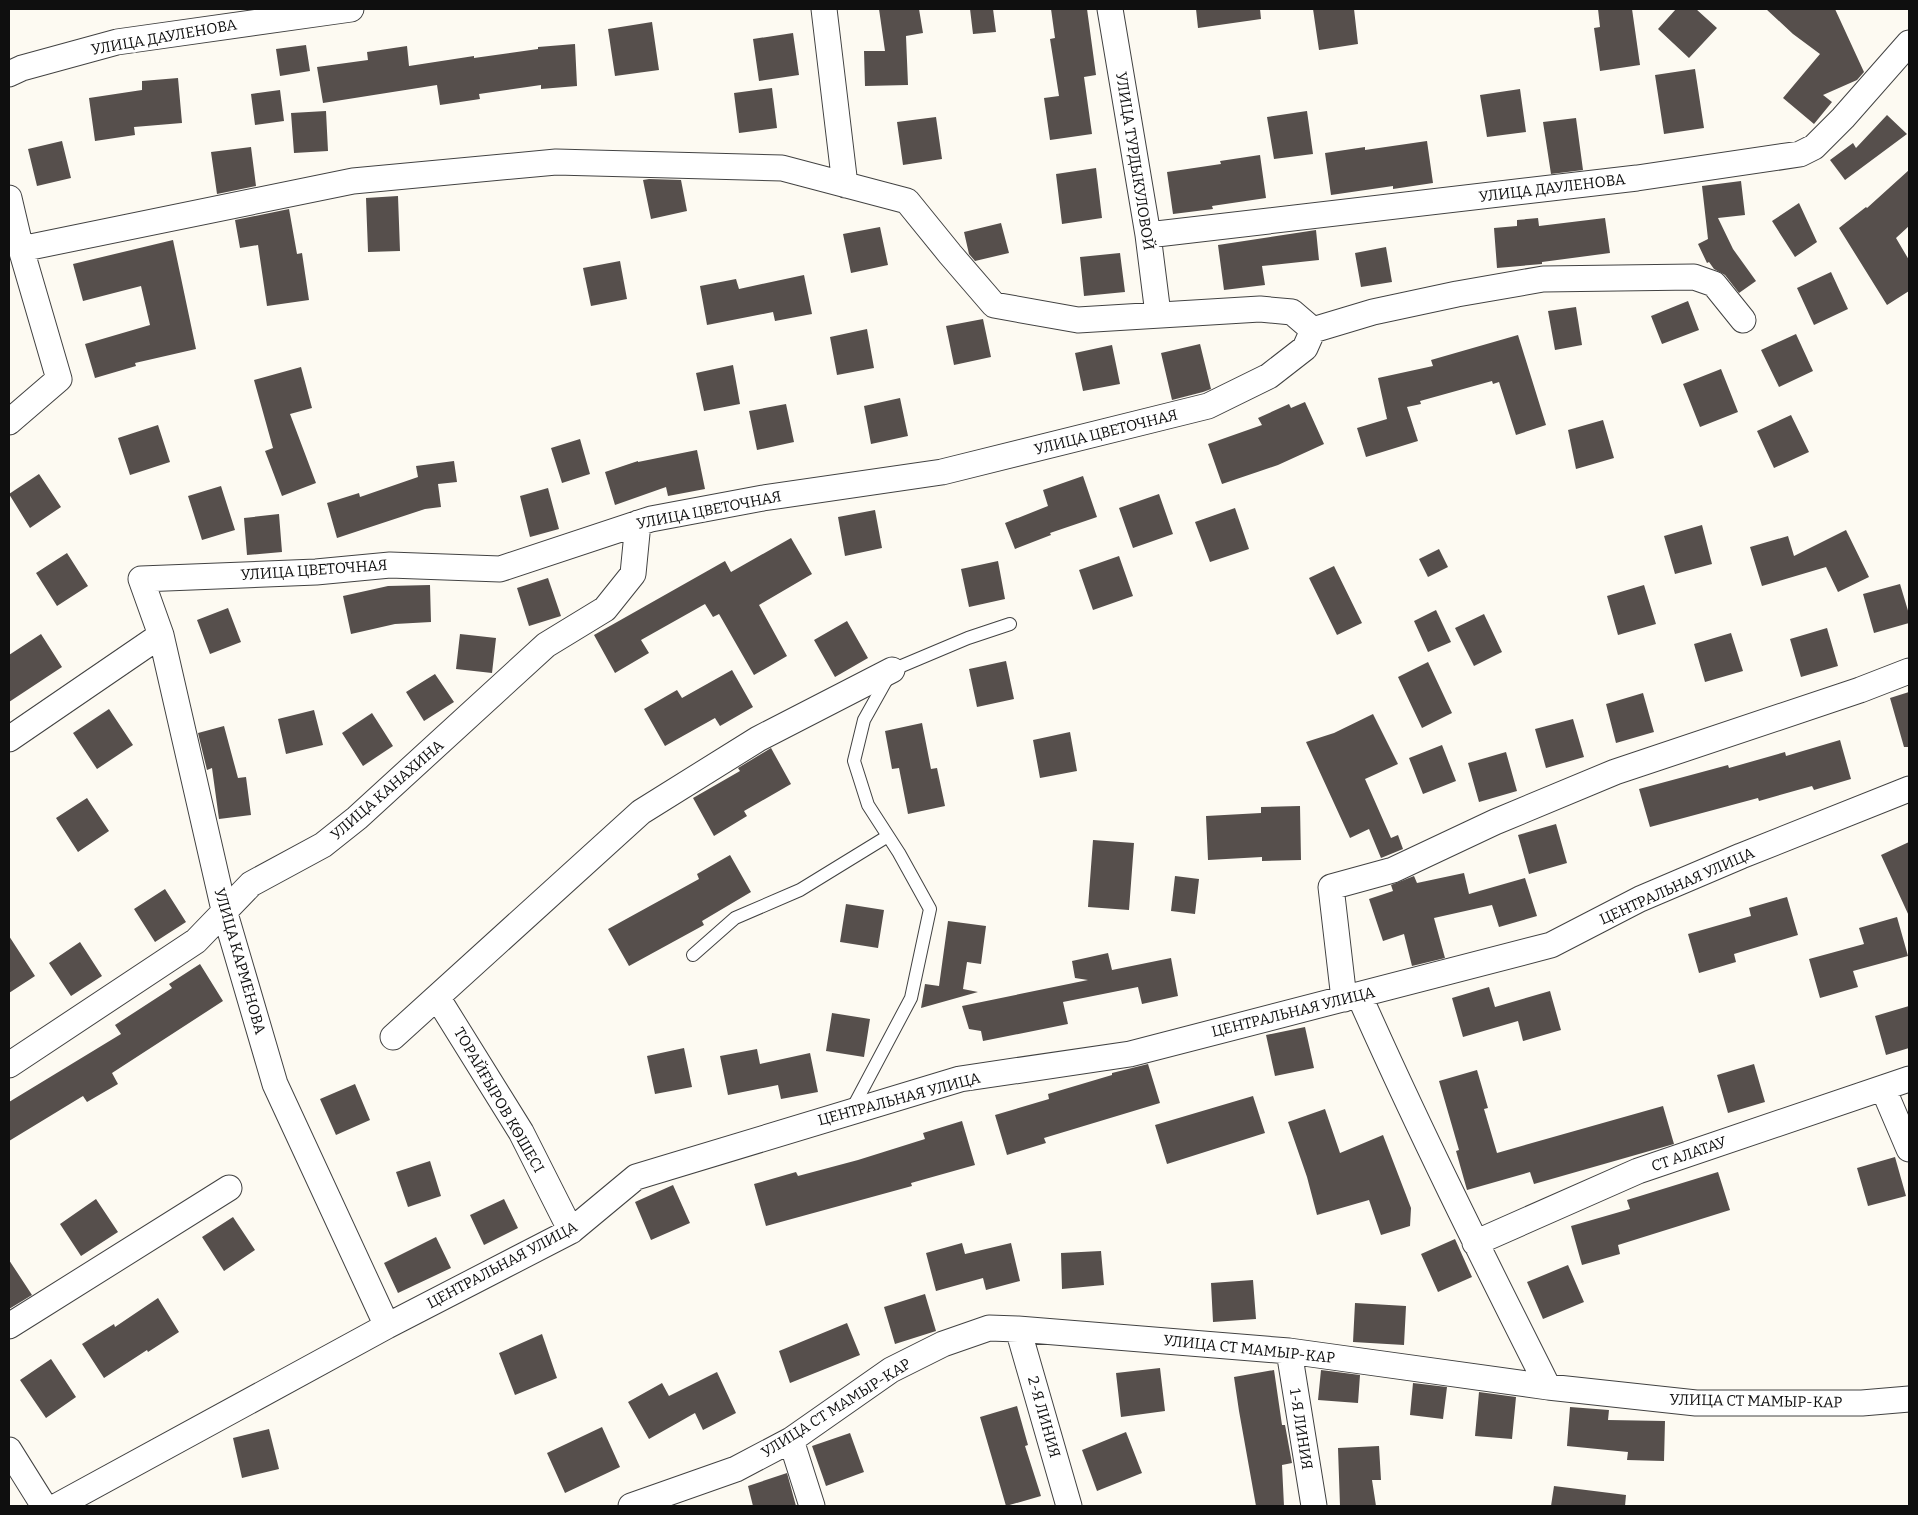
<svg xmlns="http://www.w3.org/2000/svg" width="1918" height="1515" viewBox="0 0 1918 1515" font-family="Bitter,serif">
	<rect width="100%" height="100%" fill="#fdfaf2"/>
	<path fill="#564f4c" d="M 879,9 L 919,9 L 923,33 L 906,36 L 908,85 L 865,86 L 864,51 L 885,51 Z
		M 970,9 L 993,9 L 996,32 L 973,34 Z
		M 1051,9 L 1087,9 L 1096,75 L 1084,77 L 1092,134 L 1050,140 L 1044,98 L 1059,96 L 1050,39 L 1055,38 Z
		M 1196,9 L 1260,9 L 1261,19 L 1198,28 Z
		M 1313,9 L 1354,9 L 1358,44 L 1319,50 Z
		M 1598,9 L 1632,9 L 1640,65 L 1600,71 L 1594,28 L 1600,27 Z
		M 1676,9 L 1696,9 L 1717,28 L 1689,58 L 1658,29 Z
		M 1766,9 L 1835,9 L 1864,72 L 1857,80 L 1823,95 L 1832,102 L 1814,124 L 1783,98 L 1820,54 L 1793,34 Z
		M 652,22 L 659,70 L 615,76 L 608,29 Z
		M 793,33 L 799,75 L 759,81 L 753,39 Z
		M 575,44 L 577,86 L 541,89 L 541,85 L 479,94 L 480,99 L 440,105 L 437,85 L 323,103 L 317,67 L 368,60 L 367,52 L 407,46 L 409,66 L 474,56 L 474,58 L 538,49 L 538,47 Z
		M 306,45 L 310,71 L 280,76 L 276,49 Z
		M 1695,69 L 1704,128 L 1664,134 L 1655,75 Z
		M 178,78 L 182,123 L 134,127 L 135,135 L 95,141 L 89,98 L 142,90 L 142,81 Z
		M 772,88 L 777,128 L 739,133 L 734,93 Z
		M 1520,89 L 1526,132 L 1487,137 L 1480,95 Z
		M 280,90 L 284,121 L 255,125 L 251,94 Z
		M 326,111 L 328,151 L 294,153 L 291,113 Z
		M 1307,111 L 1313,154 L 1274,159 L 1267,117 Z
		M 1887,115 L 1907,134 L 1845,180 L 1830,160 L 1853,143 L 1856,148 Z
		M 936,117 L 942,159 L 903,165 L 897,122 Z
		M 1576,118 L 1583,170 L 1551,174 L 1543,122 Z
		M 62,141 L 71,178 L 37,186 L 28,149 Z
		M 1427,141 L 1433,183 L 1393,189 L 1393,186 L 1331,195 L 1325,153 L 1365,147 L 1365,150 Z
		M 251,147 L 256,186 L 217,194 L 211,152 Z
		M 1260,155 L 1266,198 L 1212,206 L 1213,209 L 1173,214 L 1167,172 L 1221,164 L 1220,161 Z
		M 1096,168 L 1102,218 L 1062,224 L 1056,174 Z
		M 1909,170 L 1909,226 L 1896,238 L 1909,260 L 1909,291 L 1887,305 L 1839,228 L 1866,207 L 1867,208 Z
		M 649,179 L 681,180 L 687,211 L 651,219 L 643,180 Z
		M 1741,181 L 1745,215 L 1718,218 L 1733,249 L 1756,281 L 1739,293 L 1725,275 L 1714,269 L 1709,262 L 1707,263 L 1698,244 L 1708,239 L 1702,186 Z
		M 398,196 L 400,251 L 368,252 L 366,198 Z
		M 1799,203 L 1817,242 L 1795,257 L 1772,221 Z
		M 289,209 L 297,254 L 302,253 L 309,300 L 267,306 L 258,245 L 240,248 L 235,220 Z
		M 1538,218 L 1539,226 L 1605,218 L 1610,253 L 1542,262 L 1542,264 L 1497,268 L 1494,228 L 1517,226 L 1517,220 Z
		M 1001,223 L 1009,253 L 975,261 L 969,254 L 964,232 Z
		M 880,227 L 888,265 L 851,273 L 843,234 Z
		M 1316,230 L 1319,260 L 1262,266 L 1265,285 L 1224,290 L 1218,245 Z
		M 173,240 L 196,349 L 135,363 L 136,366 L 95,378 L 85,344 L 150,325 L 141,286 L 83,301 L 73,264 Z
		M 1386,247 L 1392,282 L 1361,287 L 1355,253 Z
		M 1120,253 L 1125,292 L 1084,296 L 1080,257 Z
		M 620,261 L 627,299 L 591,306 L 583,268 Z
		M 1831,272 L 1848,309 L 1814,325 L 1797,288 Z
		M 804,275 L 812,314 L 775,321 L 773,312 L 707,325 L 700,286 L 736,279 L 739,289 Z
		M 1688,301 L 1699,330 L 1662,344 L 1651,316 Z
		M 1576,307 L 1582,345 L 1555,350 L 1548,311 Z
		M 983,319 L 991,357 L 954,365 L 946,326 Z
		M 867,329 L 874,368 L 837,375 L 830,337 Z
		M 1796,334 L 1813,371 L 1779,387 L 1761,350 Z
		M 1518,335 L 1546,425 L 1516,435 L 1499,382 L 1493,384 L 1492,381 L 1420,401 L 1421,404 L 1407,407 L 1418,441 L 1366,457 L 1357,428 L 1387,419 L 1378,378 L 1433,366 L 1431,360 Z
		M 1200,344 L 1211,389 L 1203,392 L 1172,400 L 1161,353 Z
		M 1112,345 L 1120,384 L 1083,391 L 1075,353 Z
		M 733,365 L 740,404 L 704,411 L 696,373 Z
		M 301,367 L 312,408 L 290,414 L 316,483 L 282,496 L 265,451 L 273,448 L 254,380 Z
		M 1721,369 L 1738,412 L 1700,427 L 1683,384 Z
		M 900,398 L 908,436 L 871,444 L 864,406 Z
		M 1305,402 L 1324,444 L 1278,465 L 1222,484 L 1208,444 L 1262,425 L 1258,418 L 1289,404 L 1291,408 Z
		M 786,404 L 794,442 L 757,450 L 749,411 Z
		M 1791,415 L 1809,452 L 1774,468 L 1757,431 Z
		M 1603,420 L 1614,458 L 1576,469 L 1568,430 Z
		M 158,425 L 170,462 L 130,475 L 118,438 Z
		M 580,439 L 590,474 L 562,483 L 551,448 Z
		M 697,450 L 705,489 L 668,496 L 666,487 L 615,505 L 605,472 L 638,461 L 638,462 Z
		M 454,461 L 457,482 L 438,484 L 441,507 L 425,509 L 337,538 L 327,503 L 359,493 L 360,497 L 418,477 L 416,466 Z
		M 39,474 L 61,507 L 30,528 L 9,494 Z
		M 1083,476 L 1097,517 L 1050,533 L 1051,535 L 1015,549 L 1005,523 L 1048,506 L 1043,490 Z
		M 221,486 L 235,530 L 202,540 L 188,496 Z
		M 548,488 L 559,529 L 530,537 L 520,496 Z
		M 1159,494 L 1173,534 L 1133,548 L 1119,508 Z
		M 1235,508 L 1249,549 L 1210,562 L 1195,522 Z
		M 875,510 L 882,548 L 845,556 L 838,517 Z
		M 279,514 L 282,552 L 247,555 L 244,518 Z
		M 1702,525 L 1712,564 L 1675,574 L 1664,536 Z
		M 1846,530 L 1869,577 L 1838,592 L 1826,567 L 1762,586 L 1750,547 L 1788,536 L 1794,556 Z
		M 791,538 L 812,574 L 759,605 L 787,656 L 754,675 L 719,614 L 713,617 L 705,604 L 641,640 L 649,653 L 615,673 L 594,635 L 725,561 L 731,572 Z
		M 1439,549 L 1448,567 L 1428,577 L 1419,559 Z
		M 67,553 L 88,586 L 57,606 L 36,573 Z
		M 1119,556 L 1133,596 L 1093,610 L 1079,570 Z
		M 998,561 L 1005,599 L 969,607 L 961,569 Z
		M 1334,566 L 1362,623 L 1337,635 L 1309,578 Z
		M 548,578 L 561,616 L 529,626 L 517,588 Z
		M 1900,584 L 1909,614 L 1909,623 L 1874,633 L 1863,594 Z
		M 430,585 L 431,622 L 395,624 L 351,634 L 343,596 L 388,586 Z
		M 1644,585 L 1656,624 L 1618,635 L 1607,596 Z
		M 228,608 L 241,642 L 210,654 L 197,620 Z
		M 1436,610 L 1451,642 L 1428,652 L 1414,621 Z
		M 1484,614 L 1502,652 L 1474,666 L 1455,628 Z
		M 847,621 L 868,658 L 835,677 L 814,640 Z
		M 1827,628 L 1838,666 L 1801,677 L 1790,639 Z
		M 1731,633 L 1743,671 L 1705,682 L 1694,644 Z
		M 41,634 L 62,667 L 9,702 L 9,655 Z
		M 460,634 L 496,638 L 492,673 L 456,669 Z
		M 1006,661 L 1014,699 L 977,707 L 969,669 Z
		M 1428,662 L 1452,713 L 1422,728 L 1398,677 Z
		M 732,670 L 753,707 L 720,726 L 715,718 L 665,746 L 644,709 L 677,690 L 682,698 Z
		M 435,674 L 454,702 L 424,721 L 406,692 Z
		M 1909,692 L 1909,747 L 1904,747 L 1890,698 Z
		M 1643,693 L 1654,732 L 1616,743 L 1606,704 Z
		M 109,709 L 133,745 L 97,769 L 73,733 Z
		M 314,710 L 323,745 L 286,754 L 278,719 Z
		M 372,713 L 393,746 L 363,766 L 342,733 Z
		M 1373,714 L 1398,764 L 1365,779 L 1391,838 L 1398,835 L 1403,849 L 1381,858 L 1369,829 L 1350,838 L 1306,742 L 1334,733 Z
		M 1573,719 L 1584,757 L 1546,768 L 1535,729 Z
		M 922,723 L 931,769 L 937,768 L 945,806 L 908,814 L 899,768 L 892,769 L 885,731 Z
		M 224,726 L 238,778 L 246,777 L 251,815 L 219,819 L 212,768 L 207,770 L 198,733 Z
		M 1070,732 L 1077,771 L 1040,778 L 1033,740 Z
		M 1840,740 L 1851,779 L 1814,790 L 1812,786 L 1759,801 L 1758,798 L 1650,827 L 1639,789 L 1728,765 L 1729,768 L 1785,752 L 1786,756 Z
		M 1442,745 L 1456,781 L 1423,794 L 1409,758 Z
		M 771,748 L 791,784 L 744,811 L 747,816 L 714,836 L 693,798 L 740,771 L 738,768 Z
		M 1506,752 L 1517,791 L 1479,802 L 1468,763 Z
		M 87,798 L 109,831 L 78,852 L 56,818 Z
		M 1300,806 L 1301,860 L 1262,861 L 1262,857 L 1208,860 L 1206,816 L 1261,813 L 1261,807 Z
		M 1556,824 L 1567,863 L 1529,874 L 1518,835 Z
		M 1093,840 L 1134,843 L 1129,910 L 1088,907 Z
		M 1909,842 L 1909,916 L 1881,855 Z
		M 730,855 L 751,892 L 702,921 L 704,925 L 629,966 L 608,929 L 699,879 L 697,874 Z
		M 1464,873 L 1469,894 L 1525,878 L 1537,916 L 1499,927 L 1492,905 L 1434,918 L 1445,958 L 1412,966 L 1404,934 L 1383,941 L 1369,899 L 1393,891 L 1391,885 L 1414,876 L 1417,883 Z
		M 1175,876 L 1199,879 L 1195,914 L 1171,911 Z
		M 165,889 L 186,922 L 155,942 L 134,909 Z
		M 1787,897 L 1798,935 L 1734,954 L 1736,962 L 1699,973 L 1688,934 L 1751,916 L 1749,908 Z
		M 846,904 L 884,910 L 878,948 L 840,942 Z
		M 1897,917 L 1908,956 L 1853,971 L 1858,987 L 1820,998 L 1809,959 L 1864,944 L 1859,928 Z
		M 948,921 L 986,926 L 981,964 L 967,962 L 963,989 L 978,992 L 921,1008 L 925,984 L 939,986 Z
		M 9,936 L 35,976 L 9,993 Z
		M 80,942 L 102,976 L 71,996 L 49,963 Z
		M 1108,953 L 1112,970 L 1171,958 L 1178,996 L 1142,1004 L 1138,987 L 1063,1002 L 1068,1024 L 983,1041 L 981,1031 L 969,1029 L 962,1006 L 1088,980 L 1075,978 L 1072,961 Z
		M 200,964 L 223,1001 L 112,1073 L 118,1084 L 87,1102 L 83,1096 L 9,1141 L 9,1102 L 121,1034 L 115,1025 L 172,988 L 169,984 Z
		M 1489,987 L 1495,1007 L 1550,991 L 1561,1030 L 1523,1041 L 1518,1021 L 1463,1037 L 1452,998 Z
		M 1909,1006 L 1909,1048 L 1886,1055 L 1875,1016 Z
		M 832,1013 L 870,1019 L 864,1057 L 826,1051 Z
		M 1305,1027 L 1314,1068 L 1275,1076 L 1266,1035 Z
		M 684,1048 L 692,1087 L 655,1094 L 647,1056 Z
		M 757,1049 L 760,1064 L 810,1053 L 818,1092 L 781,1099 L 778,1085 L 728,1095 L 720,1056 Z
		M 1148,1064 L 1160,1103 L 1044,1138 L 1046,1143 L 1007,1155 L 995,1115 L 1049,1099 L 1048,1094 L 1112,1075 L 1112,1073 Z
		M 1754,1064 L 1765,1102 L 1728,1113 L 1717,1075 Z
		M 1477,1070 L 1488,1108 L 1484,1109 L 1497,1153 L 1663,1106 L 1674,1144 L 1534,1184 L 1530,1172 L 1467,1190 L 1456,1151 L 1459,1150 L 1439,1081 Z
		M 355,1084 L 370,1120 L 336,1135 L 320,1099 Z
		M 1253,1096 L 1265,1133 L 1167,1164 L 1155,1125 Z
		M 1325,1109 L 1340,1153 L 1383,1135 L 1411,1208 L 1410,1226 L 1381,1235 L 1369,1200 L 1317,1215 L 1307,1177 L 1288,1122 Z
		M 962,1121 L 975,1165 L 911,1183 L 912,1186 L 766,1226 L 754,1184 L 796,1172 L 798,1176 L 858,1160 L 925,1139 L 923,1133 Z
		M 1895,1157 L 1906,1196 L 1868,1206 L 1857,1168 Z
		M 430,1161 L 441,1196 L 408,1207 L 396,1172 Z
		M 1718,1172 L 1730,1210 L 1618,1245 L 1620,1254 L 1582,1265 L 1571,1226 L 1630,1209 L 1627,1200 Z
		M 673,1185 L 690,1223 L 651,1240 L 635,1202 Z
		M 96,1199 L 118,1232 L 81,1256 L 60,1224 Z
		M 504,1199 L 518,1228 L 484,1245 L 470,1215 Z
		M 233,1217 L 255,1250 L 224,1271 L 202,1237 Z
		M 436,1237 L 451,1268 L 398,1293 L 384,1263 Z
		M 1455,1239 L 1472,1277 L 1438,1292 L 1421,1254 Z
		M 962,1243 L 965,1254 L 1011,1243 L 1020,1281 L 986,1290 L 983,1278 L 936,1291 L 926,1253 Z
		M 1101,1251 L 1104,1285 L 1062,1289 L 1061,1253 Z
		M 9,1260 L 32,1295 L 9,1309 Z
		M 1568,1265 L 1584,1302 L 1543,1319 L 1527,1282 Z
		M 1253,1280 L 1256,1319 L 1213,1322 L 1211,1283 Z
		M 925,1294 L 936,1331 L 895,1344 L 884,1307 Z
		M 158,1298 L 179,1332 L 148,1352 L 147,1350 L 104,1378 L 82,1344 L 114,1324 L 115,1327 Z
		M 1355,1303 L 1406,1306 L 1404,1345 L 1353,1342 Z
		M 847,1323 L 860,1355 L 790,1383 L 779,1351 Z
		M 542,1334 L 557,1378 L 515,1395 L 499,1353 Z
		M 51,1359 L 76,1397 L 46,1418 L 20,1380 Z
		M 1160,1368 L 1165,1411 L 1121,1417 L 1116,1373 Z
		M 1274,1370 L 1282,1425 L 1285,1425 L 1292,1463 L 1282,1465 L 1284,1506 L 1256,1506 L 1239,1411 L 1234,1377 Z
		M 1321,1370 L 1360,1375 L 1358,1403 L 1318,1400 Z
		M 717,1372 L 736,1413 L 703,1430 L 695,1413 L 649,1439 L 628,1402 L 662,1383 L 669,1396 Z
		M 1413,1383 L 1447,1387 L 1443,1419 L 1410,1415 Z
		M 1479,1392 L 1516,1397 L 1512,1439 L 1475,1436 Z
		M 1017,1406 L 1028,1445 L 1025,1446 L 1041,1496 L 1006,1506 L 980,1417 Z
		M 1570,1407 L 1609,1410 L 1608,1420 L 1665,1421 L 1664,1461 L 1627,1460 L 1628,1452 L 1567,1446 Z
		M 602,1427 L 620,1467 L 565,1493 L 547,1453 Z
		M 269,1429 L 279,1469 L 242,1478 L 233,1438 Z
		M 1126,1432 L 1142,1473 L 1097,1491 L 1082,1450 Z
		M 850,1433 L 864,1472 L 826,1486 L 812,1446 Z
		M 1379,1446 L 1381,1480 L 1372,1480 L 1376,1506 L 1340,1506 L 1338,1448 Z
		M 787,1473 L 796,1506 L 753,1506 L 748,1486 Z
		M 1554,1486 L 1626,1495 L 1625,1506 L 1551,1506 Z"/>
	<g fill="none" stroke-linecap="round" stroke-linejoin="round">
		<g stroke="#424242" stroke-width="14">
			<path id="lane" d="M 693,955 L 735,918 L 800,890 L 888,836
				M 851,1111 L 911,998 L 930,909 L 899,853 L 868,805 L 854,761 L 864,720 L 892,670 L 968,638 L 1010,624"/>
		</g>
		<g stroke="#424242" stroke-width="27">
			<path id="street" d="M 824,9 L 845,185
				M 1110,9 L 1148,235 L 1158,314
				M 9,74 L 22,68 L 117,42 L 351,9
				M 9,198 L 21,249 L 59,379 L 9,422
				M 1148,235 L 1637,178 L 1800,154 L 1814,147 L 1843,118 L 1909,43
				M 21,249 L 353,181 L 556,162 L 782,168 L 907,201 L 950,254 L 994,305 L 1078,320 L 1260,309 L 1292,312 L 1313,330 L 1305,348 L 1269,376 L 1208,406 L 942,472 L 763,498 L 651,519 L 500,569 L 390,565 L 316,572 L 141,579 L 161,635 L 224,910 L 275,1084 L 387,1326
				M 1313,330 L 1373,312 L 1457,294 L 1543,279 L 1694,277 L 1714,284 L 1743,320
				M 9,739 L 161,635
				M 1359,995 C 1418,1128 1483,1258 1548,1387
				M 437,997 L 521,1132 L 571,1231
				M 1344,999 L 1331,887 L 1393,870 L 1495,822 L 1615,772 L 1860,690 L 1909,671
				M 393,1037 L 641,812 L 758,739 L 892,670
				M 9,1065 L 196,941 L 251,884 L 323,845 L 357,818 L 546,645 L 605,609 L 633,574 L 638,523
				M 1883,1088 L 1909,1149
				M 1475,1243 L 1638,1171 L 1909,1079
				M 9,1326 L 229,1188
				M 1018,1329 L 1069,1506
				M 1289,1351 L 1314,1506
				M 791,1440 L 812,1506
				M 9,1450 L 44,1506
				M 57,1506 L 387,1326 L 571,1231 L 636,1177 L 960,1079 L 1130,1054 L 1551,945 L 1640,899 L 1741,856 L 1909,789
				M 631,1506 L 736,1469 L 791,1440 L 891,1370 L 943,1344 L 989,1328 L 1018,1329 L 1289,1351 L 1548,1387 L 1696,1403 L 1862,1403 L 1909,1399"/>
		</g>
		<use href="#lane" stroke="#fff" stroke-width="12"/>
		<use href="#street" stroke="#fff" stroke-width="25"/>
	</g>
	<g text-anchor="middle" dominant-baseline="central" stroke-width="5" stroke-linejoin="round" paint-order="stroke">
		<g font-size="15" fill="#0f0f0f" stroke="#fff">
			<text transform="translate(164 37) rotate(-10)">УЛИЦА ДАУЛЕНОВА</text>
			<text transform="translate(1135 161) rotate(81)">УЛИЦА ТУРДЫКУЛОВОЙ</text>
			<text transform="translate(1552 188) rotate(-7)">УЛИЦА ДАУЛЕНОВА</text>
			<text transform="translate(1106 432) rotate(-14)">УЛИЦА ЦВЕТОЧНАЯ</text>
			<text transform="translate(709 510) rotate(-11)">УЛИЦА ЦВЕТОЧНАЯ</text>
			<text transform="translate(314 570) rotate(-4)">УЛИЦА ЦВЕТОЧНАЯ</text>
			<text transform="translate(387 790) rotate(-41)">УЛИЦА КАНАХИНА</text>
			<text transform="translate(1677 886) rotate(-24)">ЦЕНТРАЛЬНАЯ УЛИЦА</text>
			<text transform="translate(240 961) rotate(74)">УЛИЦА КАРМЕНОВА</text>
			<text transform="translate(1293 1012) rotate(-14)">ЦЕНТРАЛЬНАЯ УЛИЦА</text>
			<text transform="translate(899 1099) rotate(-15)">ЦЕНТРАЛЬНАЯ УЛИЦА</text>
			<text transform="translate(499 1100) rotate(60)">ТОРАЙҒЫРОВ КӨШЕСІ</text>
			<text transform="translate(1689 1154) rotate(-19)">СТ АЛАТАУ</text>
			<text transform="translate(502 1265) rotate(-28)">ЦЕНТРАЛЬНАЯ УЛИЦА</text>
			<text transform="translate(1249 1349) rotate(6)">УЛИЦА СТ МАМЫР-КАР</text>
			<text transform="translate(1756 1401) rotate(1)">УЛИЦА СТ МАМЫР-КАР</text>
			<text transform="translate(836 1408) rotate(-32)">УЛИЦА СТ МАМЫР-КАР</text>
			<text transform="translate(1044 1417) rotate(74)">2-Я ЛИНИЯ</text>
			<text transform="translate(1301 1429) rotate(81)">1-Я ЛИНИЯ</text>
		</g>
	</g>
	<rect width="1918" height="1515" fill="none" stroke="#0f0f0f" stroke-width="20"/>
</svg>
